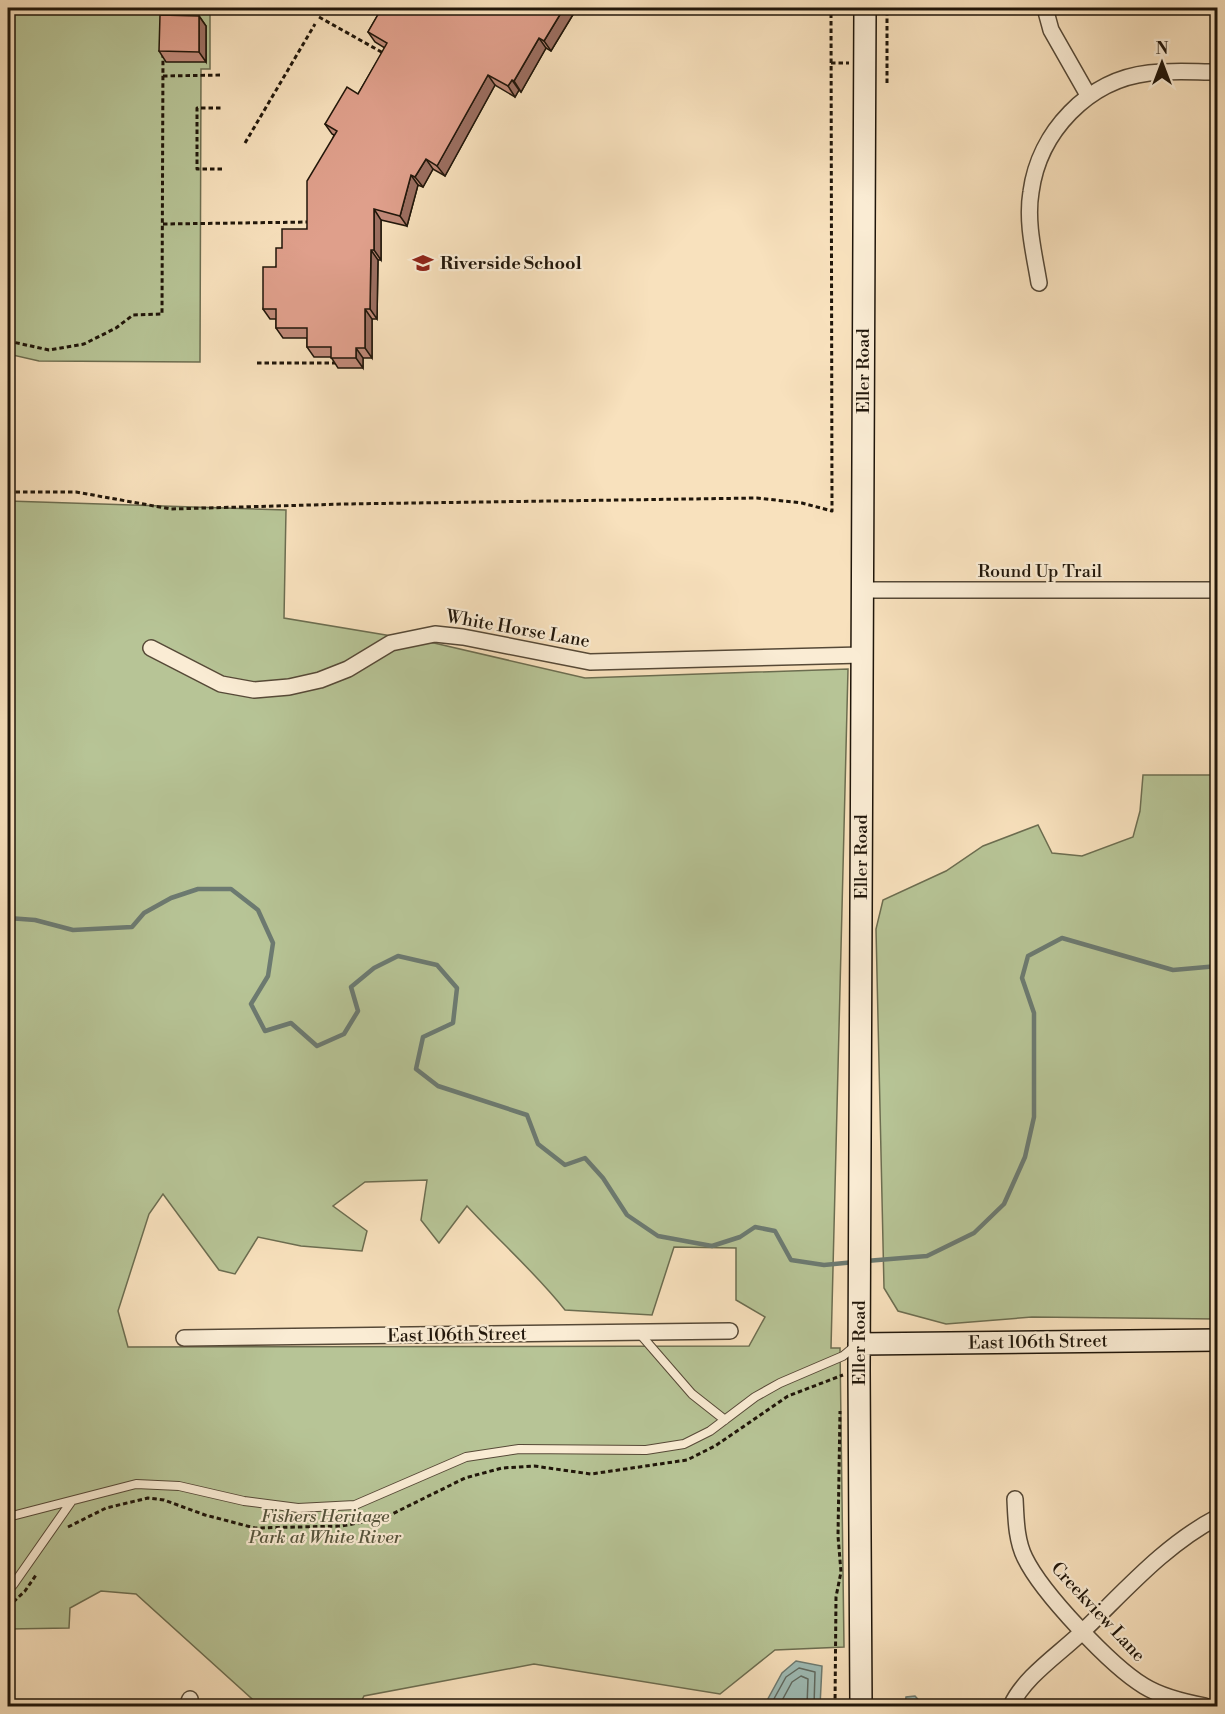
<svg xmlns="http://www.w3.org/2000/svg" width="1225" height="1714" viewBox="0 0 1225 1714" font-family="'Libre Bodoni',serif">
	<rect width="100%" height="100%" fill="#f8e1bd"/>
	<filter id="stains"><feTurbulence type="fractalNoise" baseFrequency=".00333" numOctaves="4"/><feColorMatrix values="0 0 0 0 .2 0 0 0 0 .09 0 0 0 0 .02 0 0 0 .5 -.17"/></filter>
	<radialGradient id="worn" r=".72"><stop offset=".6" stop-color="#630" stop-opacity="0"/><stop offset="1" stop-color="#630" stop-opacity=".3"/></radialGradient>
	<path fill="#b7c496" stroke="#6c6d50" stroke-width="1.5" fill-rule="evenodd" d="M 8,8 L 210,8 L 210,69 L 201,69 L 200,362 L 39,361 L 8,354 Z
		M 8,501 L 286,510 L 284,618 L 434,643 L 585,678 L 848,669 L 831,1348 L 840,1348 L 844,1647 L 775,1650 L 720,1694 L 534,1664 L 364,1696 L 359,1706 L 260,1706 L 136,1594 L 101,1591 L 70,1608 L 69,1628 L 8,1629 ZM 427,1180 L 421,1220 L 439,1243 L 467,1206 C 500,1242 535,1272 565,1310 L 652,1315 L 674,1247 L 736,1248 L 736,1300 L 765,1317 L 749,1346 L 128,1347 L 118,1311 L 149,1214 L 163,1194 L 219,1270 L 235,1274 L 258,1237 L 301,1246 L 362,1251 L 367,1231 L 333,1206 L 365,1182 Z
		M 1143,775 L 1217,775 L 1217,1319 L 1032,1317 L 946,1324 L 898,1311 L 884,1288 L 876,929 L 883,900 L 946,871 L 983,846 L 1038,825 L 1052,853 L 1082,856 L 1133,837 L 1140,811 Z"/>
	<path fill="#9ebcb6" stroke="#6c7a71" stroke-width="1.5" d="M 796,1661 L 822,1666 L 820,1706 L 764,1706 L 782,1673 Z
		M 915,1696 L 924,1706 L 905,1706 L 906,1697 Z"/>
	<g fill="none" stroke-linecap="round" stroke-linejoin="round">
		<path stroke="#5f6960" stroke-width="1.5" d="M 770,1706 L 786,1677 L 799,1668 L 815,1672 L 814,1706
			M 779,1706 L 792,1682 L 801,1676 L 808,1679 L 807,1706"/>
		<path stroke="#6c7a71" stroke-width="4.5" d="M 8,918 L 35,920 L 73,930 L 132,927 L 144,913 L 171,898 L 198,889 L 231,889 L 258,910 L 273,943 L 268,976 L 251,1004 L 265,1031 L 291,1023 L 317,1046 L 344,1034 L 358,1011 L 351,987 L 374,968 L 398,956 L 437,965 L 457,988 L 453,1023 L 423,1037 L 416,1069 L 438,1086 L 527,1115 L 538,1144 L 565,1165 L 585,1158 L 603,1178 L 627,1215 L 658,1236 L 712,1246 L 740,1237 L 755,1227 L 775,1231 L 791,1260 L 824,1265 L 855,1262
			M 866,1261 L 927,1256 L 974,1233 L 1004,1204 L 1025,1157 L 1034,1117 L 1034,1013 L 1022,978 L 1028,956 L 1062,938 L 1173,970 L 1218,966"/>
		<g stroke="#564937" stroke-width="10">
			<path id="lane" d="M 640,1334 L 692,1394 L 725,1420
				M 8,1517 L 136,1484 L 179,1486 L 244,1501 L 298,1508 L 355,1505 L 466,1457 L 519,1449 L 646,1450 L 684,1444 L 710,1431 L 755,1397 L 780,1383 L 843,1356 L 855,1346
				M 8,1589 L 13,1585 L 71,1502"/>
		</g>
		<g stroke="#564937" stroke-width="18">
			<path id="street" d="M 1045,8 L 1051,30 L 1088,95
				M 1039,283 C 1034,253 1026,222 1031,192 C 1039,132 1088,80 1149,73 C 1171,70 1195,72 1218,72
				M 862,590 L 1218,590
				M 151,648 L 221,684 L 254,690 L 289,687 L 320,680 L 348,669 L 391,643 L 435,634 L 463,637 L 590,662 L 862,655
				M 184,1338 L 730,1331
				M 1015,1499 C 1016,1518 1016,1540 1025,1558 C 1042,1593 1111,1666 1144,1686 C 1162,1697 1183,1702 1205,1706
				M 187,1706 L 190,1699
				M 1011,1706 C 1024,1677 1058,1655 1081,1633 C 1124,1592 1164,1545 1218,1517"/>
		</g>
		<g stroke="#20160a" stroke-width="24">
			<path id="secondary" d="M 859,1344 L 1218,1340
				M 861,1706 L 859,1369 L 865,8"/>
		</g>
		<path stroke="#20160a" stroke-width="3" stroke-dasharray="4.5 3" stroke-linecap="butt" d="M 163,8 L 163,18
			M 319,17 L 385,54
			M 831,63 L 849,63
			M 163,76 L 223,75
			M 887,83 L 887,8
			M 245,143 L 315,24
			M 222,169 L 197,169 L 197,108 L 223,108
			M 163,224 L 311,222
			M 8,341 L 49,350 L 84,344 L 116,328 L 133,315 L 162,314 L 163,54
			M 257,363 L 338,363
			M 8,492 L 76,492 L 171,509 L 345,504 L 757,498 L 802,503 L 832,511 L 831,8
			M 68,1527 L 106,1508 L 148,1498 L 164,1500 L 205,1515 L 255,1528 L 342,1526 L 384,1518 L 465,1478 L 502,1468 L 534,1466 L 591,1474 L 687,1460 L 715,1446 L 788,1396 L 843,1375
			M 8,1607 L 25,1591 L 36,1575
			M 835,1706 L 836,1597 L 841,1572 L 838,1536 L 840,1411"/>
		<use href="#lane" stroke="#faecd4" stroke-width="8"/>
		<use href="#street" stroke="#faecd4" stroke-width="15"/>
		<use href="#secondary" stroke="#faecd4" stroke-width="21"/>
	</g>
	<path fill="#c08978" stroke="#20160a" stroke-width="1.5" d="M 375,8 L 577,8 L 551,51 L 546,48 L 521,92 L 519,90 L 515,97 L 495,85 L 445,176 L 433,169 L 423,187 L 418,185 L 407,226 L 381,220 L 381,260 L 378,260 L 377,319 L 372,319 L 372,358 L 363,358 L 363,368 L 338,368 L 331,357 L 314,357 L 307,347 L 307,338 L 283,338 L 276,328 L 276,319 L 270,319 L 263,309 L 282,248 L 307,229 L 334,135 L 332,134 L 325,124 L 358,94 L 385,48 L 375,42 L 368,32 L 379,13 Z
		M 199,16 L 206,26 L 206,62 L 166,62 L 159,51 Z"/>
	<path fill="#9c6f61" stroke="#20160a" stroke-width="1.5" d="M 564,8 L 577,8 L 551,51 L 544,41 Z
		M 199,16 L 206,26 L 206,62 L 199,52 Z
		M 539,38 L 546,48 L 521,92 L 514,81 Z
		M 488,75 L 495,85 L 445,176 L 437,166 Z
		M 512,80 L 519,90 L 515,97 L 508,86 Z
		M 426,159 L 433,169 L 423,187 L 415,177 Z
		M 411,175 L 418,185 L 407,226 L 400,216 Z
		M 374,209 L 381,220 L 381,260 L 374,250 Z
		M 371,250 L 378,260 L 377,319 L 370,309 Z
		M 365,309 L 372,319 L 372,358 L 365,348 Z
		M 356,348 L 363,358 L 363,368 L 356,358 Z"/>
	<path fill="#df9f8b" stroke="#20160a" stroke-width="1.5" d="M 375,8 L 564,8 L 544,41 L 539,38 L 514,81 L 512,80 L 508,86 L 488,75 L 437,166 L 426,159 L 415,177 L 411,175 L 400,216 L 374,209 L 374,250 L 371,250 L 370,309 L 365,309 L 365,348 L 356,348 L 356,358 L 331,358 L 331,347 L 307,347 L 307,328 L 276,328 L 276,309 L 263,309 L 263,267 L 276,267 L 276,248 L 282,248 L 282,229 L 307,229 L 307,181 L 337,131 L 325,124 L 347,87 L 358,94 L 387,43 L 368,32 L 380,11 Z
		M 160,15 L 199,16 L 199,52 L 159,51 Z"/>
	<defs>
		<g id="school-bare" transform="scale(1.62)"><path d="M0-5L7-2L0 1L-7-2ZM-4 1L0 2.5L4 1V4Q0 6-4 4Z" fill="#8f2418" stroke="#faecd4" stroke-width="2.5" paint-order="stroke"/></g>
	</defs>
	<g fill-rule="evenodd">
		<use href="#school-bare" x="423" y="263"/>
	</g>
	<g text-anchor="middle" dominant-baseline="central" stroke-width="4.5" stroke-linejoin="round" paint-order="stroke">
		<g font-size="18" font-weight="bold" fill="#20160a" stroke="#faecd4" text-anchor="start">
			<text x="440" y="263">Riverside School</text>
		</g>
		<g font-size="18" fill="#20160a" stroke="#faecd4">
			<text transform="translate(863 371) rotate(-90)">Eller Road</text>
			<text x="1040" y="571">Round Up Trail</text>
			<text transform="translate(518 629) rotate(10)">White Horse Lane</text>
			<text transform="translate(861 857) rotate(-90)">Eller Road</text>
			<text transform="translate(457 1335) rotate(-1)">East 106th Street</text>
			<text transform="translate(1038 1342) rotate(-1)">East 106th Street</text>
			<text transform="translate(859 1343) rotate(-90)">Eller Road</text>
			<text transform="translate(1098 1612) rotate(47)">Creekview Lane</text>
		</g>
		<g font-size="18" font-style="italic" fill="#55533b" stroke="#faecd4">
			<text x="325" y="1516">Fishers Heritage<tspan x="325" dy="21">Park at White River</tspan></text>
		</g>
	</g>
	<rect width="1225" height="1714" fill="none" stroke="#f8e1bd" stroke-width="30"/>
	<rect x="9" y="9" width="1207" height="1696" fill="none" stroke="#20160a" stroke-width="3"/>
	<rect x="15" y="15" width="1195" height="1684" fill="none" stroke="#20160a" stroke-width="1.5"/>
	<g transform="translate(1162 63)" stroke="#faecd4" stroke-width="4.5" paint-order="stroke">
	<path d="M0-4.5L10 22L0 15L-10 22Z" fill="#20160a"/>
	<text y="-9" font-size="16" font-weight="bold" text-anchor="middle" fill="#20160a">N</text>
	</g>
	<rect width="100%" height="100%" filter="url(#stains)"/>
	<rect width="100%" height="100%" fill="url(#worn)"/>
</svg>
